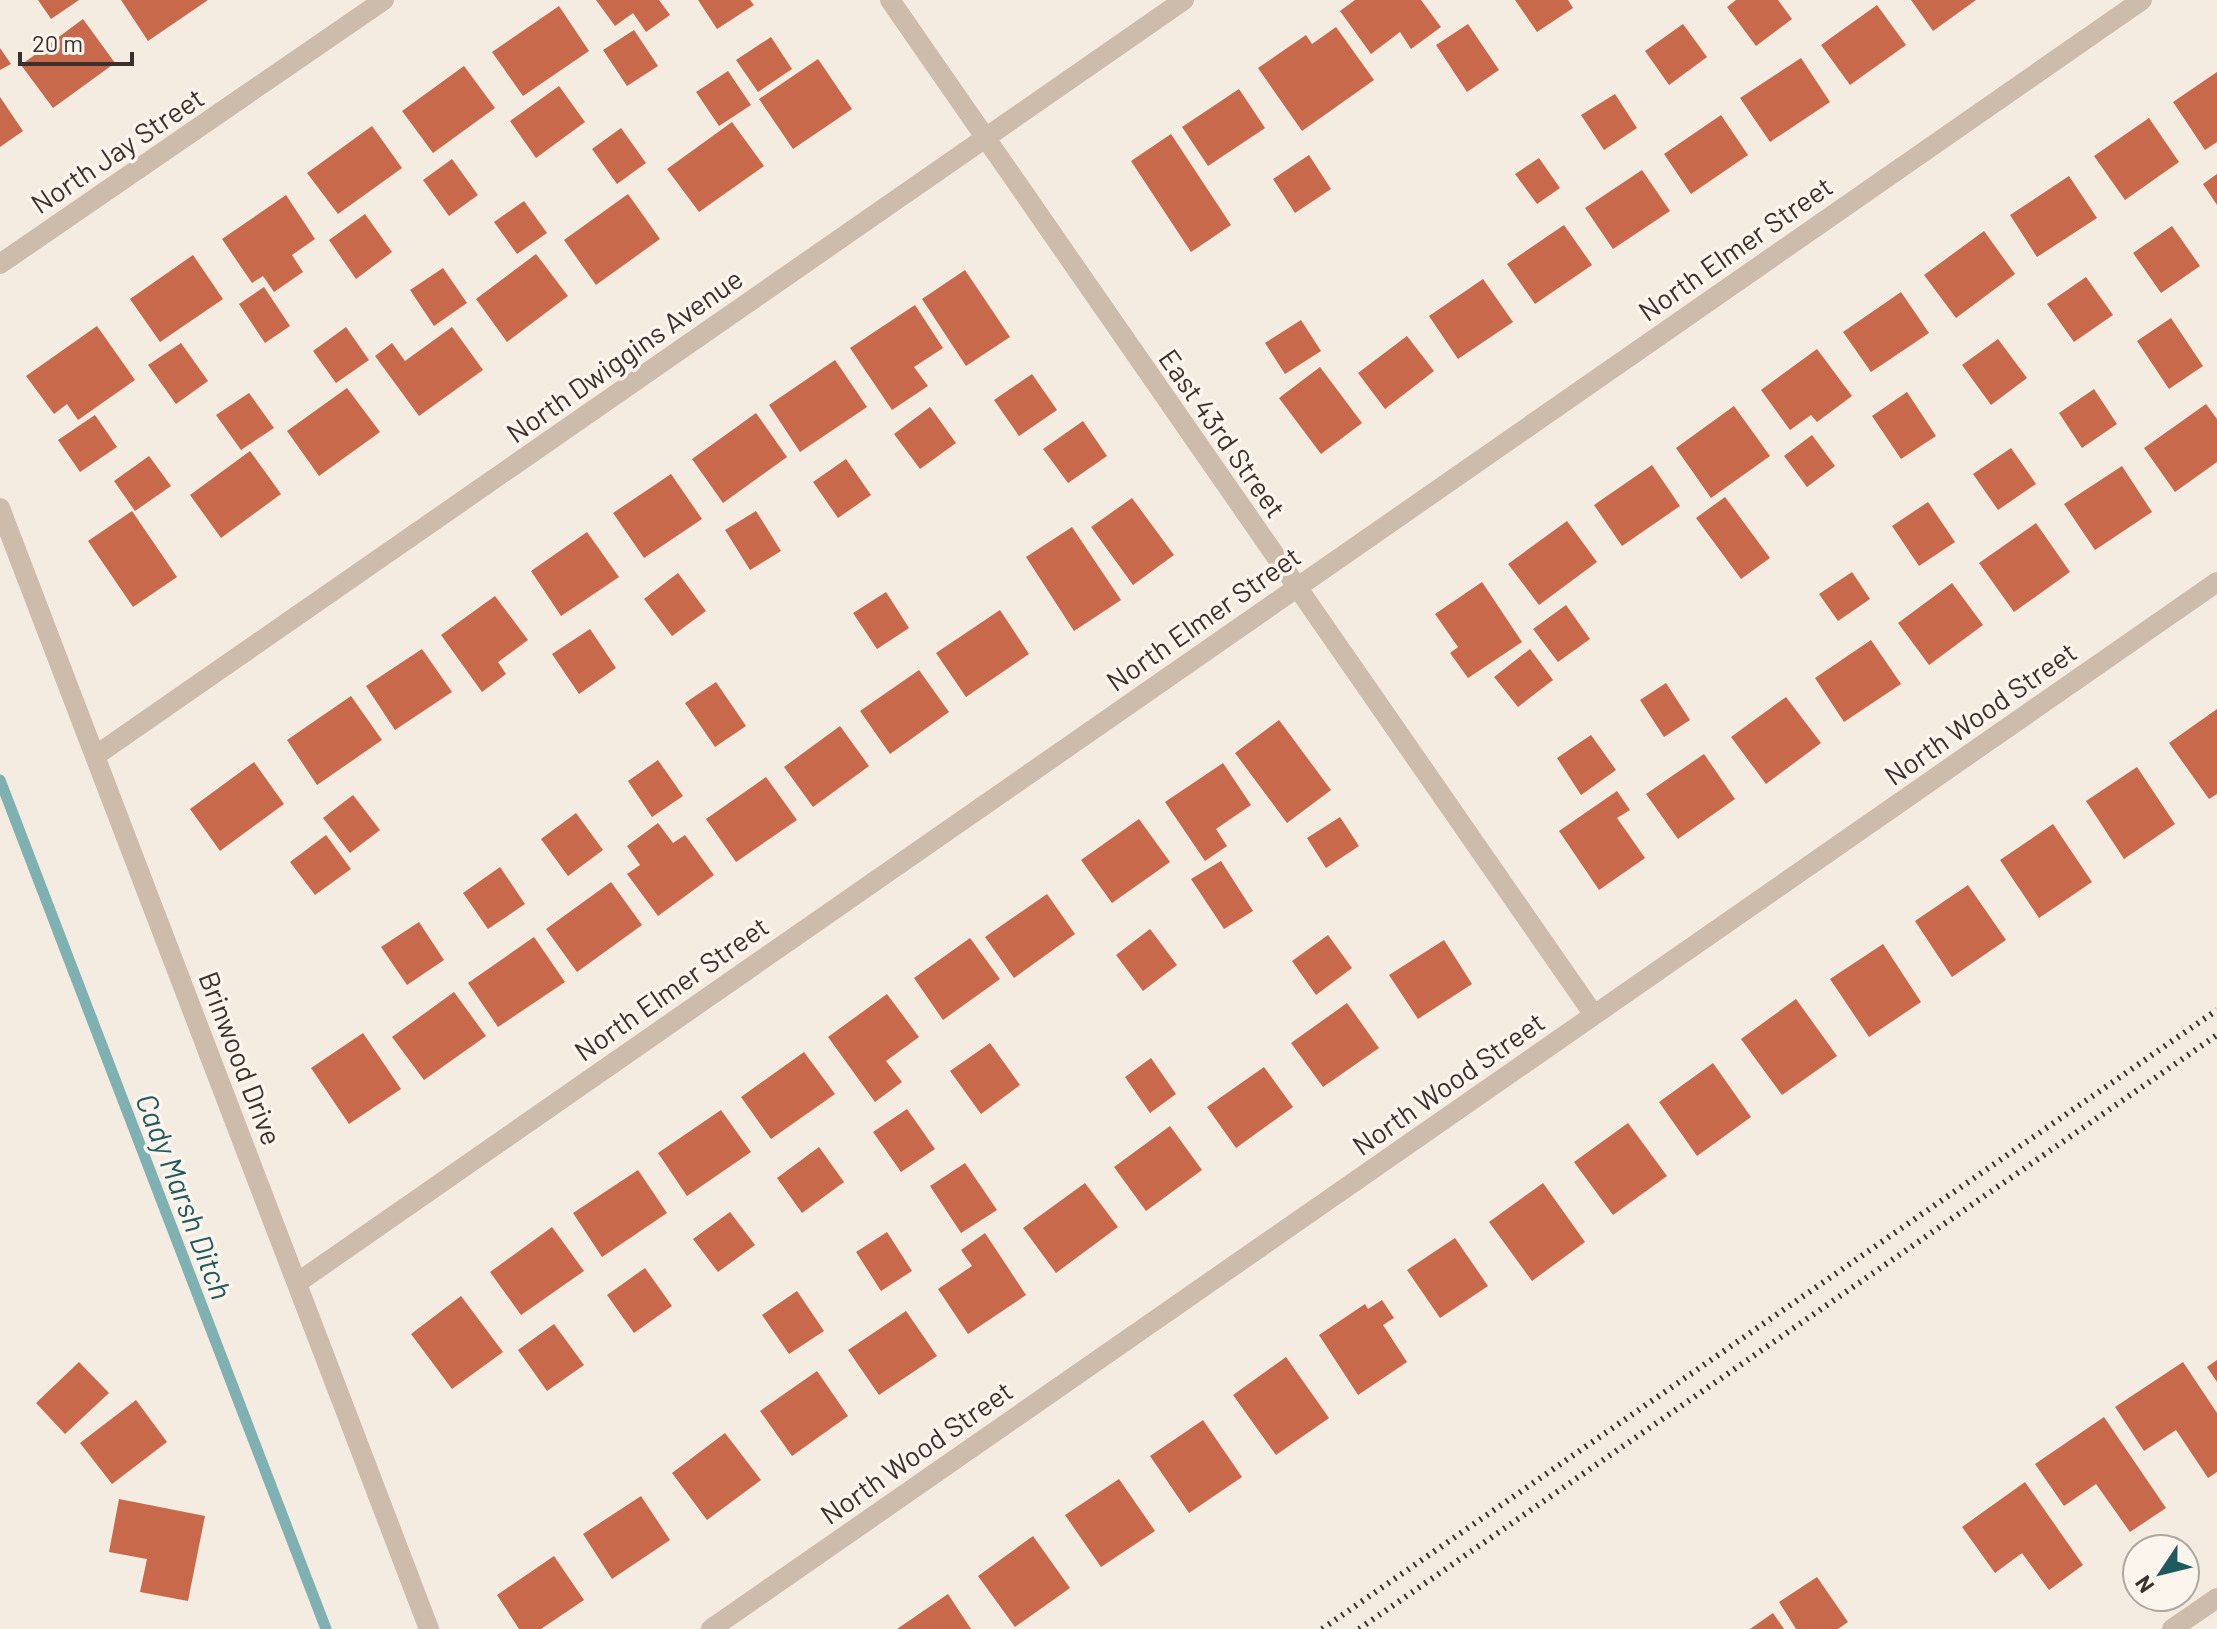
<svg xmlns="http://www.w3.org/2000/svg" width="2217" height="1629" viewBox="0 0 2217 1629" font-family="Barlow,sans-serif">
	<rect width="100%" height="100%" fill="#f4ebe1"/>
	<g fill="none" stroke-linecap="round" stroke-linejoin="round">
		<path stroke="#7fb0b2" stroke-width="11" d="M 0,780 L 326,1629"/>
	</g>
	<path fill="#c8694b" d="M 38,0 L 79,0 L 51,19 Z
		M 121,0 L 208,0 L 148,41 Z
		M 596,0 L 659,0 L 670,15 L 646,32 L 633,13 L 615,26 Z
		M 698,0 L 750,0 L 754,5 L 717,29 Z
		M 1355,0 L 1421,0 L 1441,27 L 1411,49 L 1400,32 L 1371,54 L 1340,11 Z
		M 1515,0 L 1568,0 L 1573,8 L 1537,32 Z
		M 1736,0 L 1778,0 L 1792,19 L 1756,46 L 1727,7 Z
		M 1911,0 L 1976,0 L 1933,31 Z
		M 1877,5 L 1906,45 L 1850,85 L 1821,45 Z
		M 559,6 L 589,51 L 523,96 L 492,52 Z
		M 83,19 L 115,63 L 53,108 L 21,65 Z
		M 1468,24 L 1499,70 L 1467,92 L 1436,45 Z
		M 1683,24 L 1707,57 L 1669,85 L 1645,51 Z
		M 1336,27 L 1374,80 L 1302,131 L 1258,68 L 1306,35 L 1312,44 Z
		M 634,30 L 658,66 L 627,86 L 603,50 Z
		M 771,37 L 792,69 L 758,92 L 736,60 Z
		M 0,48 L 11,64 L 0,70 Z
		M 1801,58 L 1830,102 L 1770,142 L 1740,98 Z
		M 818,59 L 852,109 L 793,149 L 759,99 Z
		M 464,66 L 495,108 L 433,153 L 402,111 Z
		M 728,71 L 751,105 L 719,126 L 696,92 Z
		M 2217,72 L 2217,142 L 2205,150 L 2173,102 Z
		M 559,86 L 585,122 L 536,158 L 510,121 Z
		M 1239,89 L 1265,128 L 1208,166 L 1182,127 Z
		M 1615,94 L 1637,128 L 1604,150 L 1581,115 Z
		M 0,97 L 23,131 L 0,147 Z
		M 1721,115 L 1748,155 L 1691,194 L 1664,154 Z
		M 2149,118 L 2179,162 L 2125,200 L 2094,156 Z
		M 732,122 L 764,166 L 699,212 L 667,169 Z
		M 372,126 L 402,168 L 338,214 L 307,173 Z
		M 621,128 L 646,163 L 617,184 L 592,149 Z
		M 1171,134 L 1231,225 L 1191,252 L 1131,161 Z
		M 1309,155 L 1331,189 L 1295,213 L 1273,179 Z
		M 1539,158 L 1560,188 L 1537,204 L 1515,174 Z
		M 452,159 L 478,195 L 449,216 L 423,180 Z
		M 1642,170 L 1670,211 L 1613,249 L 1585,208 Z
		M 2217,174 L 2217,205 L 2203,184 Z
		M 2069,176 L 2097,218 L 2037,257 L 2010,215 Z
		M 628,194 L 660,239 L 596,285 L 564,240 Z
		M 286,195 L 315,239 L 292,255 L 303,272 L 274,292 L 263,276 L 252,283 L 222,239 Z
		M 524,201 L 547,233 L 517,254 L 494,222 Z
		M 365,214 L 392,252 L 356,279 L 329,240 Z
		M 1564,225 L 1592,265 L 1535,304 L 1507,264 Z
		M 2172,226 L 2200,266 L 2161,293 L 2133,253 Z
		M 1984,231 L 2015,274 L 1956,318 L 1924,275 Z
		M 536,254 L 568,296 L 507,342 L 476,299 Z
		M 193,255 L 223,299 L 160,342 L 130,299 Z
		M 443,268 L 467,303 L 434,326 L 410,290 Z
		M 965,270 L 1010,337 L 966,366 L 922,299 Z
		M 2086,277 L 2113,315 L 2074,342 L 2047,304 Z
		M 1483,279 L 1513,322 L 1458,359 L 1429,316 Z
		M 264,287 L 290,326 L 265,343 L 239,304 Z
		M 1901,292 L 1929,333 L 1871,372 L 1843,332 Z
		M 915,305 L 943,348 L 914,367 L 928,386 L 892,410 L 850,348 Z
		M 2171,318 L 2203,366 L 2169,389 L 2137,341 Z
		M 1301,320 L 1321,351 L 1285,374 L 1265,343 Z
		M 97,326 L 135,380 L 78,420 L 67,404 L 54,414 L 26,376 Z
		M 346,327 L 369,360 L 336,383 L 313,351 Z
		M 452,327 L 483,370 L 419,416 L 375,356 L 392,343 L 405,361 Z
		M 1407,336 L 1434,371 L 1385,409 L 1358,373 Z
		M 1998,339 L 2027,378 L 1991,405 L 1962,365 Z
		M 181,343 L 208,381 L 176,404 L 148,365 Z
		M 1817,349 L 1852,396 L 1817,422 L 1811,415 L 1790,430 L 1761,390 Z
		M 835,360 L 867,407 L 800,452 L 769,405 Z
		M 1320,367 L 1362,423 L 1321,454 L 1279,398 Z
		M 1032,374 L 1057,410 L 1019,436 L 994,400 Z
		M 347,388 L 380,432 L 319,476 L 287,431 Z
		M 2094,389 L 2117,424 L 2082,448 L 2059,413 Z
		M 1907,392 L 1936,436 L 1901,459 L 1872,416 Z
		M 249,393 L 274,428 L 241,450 L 216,415 Z
		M 2206,404 L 2217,419 L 2217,462 L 2175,492 L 2144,448 Z
		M 1734,406 L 1770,456 L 1711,498 L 1676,448 Z
		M 930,407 L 956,443 L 920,469 L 894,434 Z
		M 756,413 L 787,457 L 723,503 L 692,459 Z
		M 95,415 L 117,447 L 80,472 L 58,440 Z
		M 1083,421 L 1107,456 L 1068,483 L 1043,449 Z
		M 1812,435 L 1835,466 L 1807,487 L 1784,456 Z
		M 2011,448 L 2036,484 L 1998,510 L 1973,474 Z
		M 250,451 L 281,494 L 221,538 L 190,495 Z
		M 149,456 L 171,486 L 135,511 L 114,481 Z
		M 846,459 L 871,495 L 838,518 L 813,482 Z
		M 1652,465 L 1680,506 L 1622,546 L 1594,505 Z
		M 2122,466 L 2152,512 L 2095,550 L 2064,504 Z
		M 671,474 L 702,519 L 644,558 L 613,513 Z
		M 1725,497 L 1770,558 L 1741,579 L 1696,518 Z
		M 1132,498 L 1174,555 L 1133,585 L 1091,527 Z
		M 1928,502 L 1955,542 L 1919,566 L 1892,526 Z
		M 132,511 L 177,577 L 133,607 L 88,541 Z
		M 756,511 L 781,551 L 750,570 L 725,530 Z
		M 1567,521 L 1597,562 L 1539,605 L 1508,564 Z
		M 2036,523 L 2070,572 L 2014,612 L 1979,563 Z
		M 1072,527 L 1121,600 L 1074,631 L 1026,557 Z
		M 587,532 L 619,577 L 561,616 L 531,571 Z
		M 1852,572 L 1870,599 L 1838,621 L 1819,594 Z
		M 678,573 L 706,611 L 672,636 L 644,599 Z
		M 1482,582 L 1522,642 L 1468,678 L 1450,653 L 1458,647 L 1435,614 Z
		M 1952,583 L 1983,625 L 1929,665 L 1898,623 Z
		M 886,592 L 909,628 L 877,649 L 853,613 Z
		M 495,596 L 528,640 L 498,662 L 506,674 L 482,692 L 441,635 Z
		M 1566,605 L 1590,639 L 1558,662 L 1533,629 Z
		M 1000,610 L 1029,654 L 966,697 L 936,653 Z
		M 590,629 L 616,668 L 579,694 L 552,654 Z
		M 1871,640 L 1901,684 L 1844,722 L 1815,678 Z
		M 422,649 L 452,692 L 395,730 L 366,686 Z
		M 1530,649 L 1553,680 L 1518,707 L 1494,677 Z
		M 919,670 L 949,712 L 890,754 L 860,711 Z
		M 716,682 L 746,726 L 715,747 L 685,703 Z
		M 1666,683 L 1690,720 L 1664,737 L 1640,700 Z
		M 351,696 L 382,740 L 317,785 L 287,740 Z
		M 1786,697 L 1821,743 L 1766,784 L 1731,737 Z
		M 2217,709 L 2217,794 L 2209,799 L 2169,743 Z
		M 1279,720 L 1331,790 L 1287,823 L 1235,753 Z
		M 840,726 L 869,766 L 813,807 L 784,767 Z
		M 1591,735 L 1616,770 L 1581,795 L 1557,758 Z
		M 1704,754 L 1735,799 L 1678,839 L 1646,794 Z
		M 658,760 L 683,796 L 652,817 L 628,781 Z
		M 254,762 L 284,804 L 220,851 L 190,809 Z
		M 1223,763 L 1251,805 L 1216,829 L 1227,846 L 1205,861 L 1165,802 Z
		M 2137,767 L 2175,824 L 2124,859 L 2086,801 Z
		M 766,777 L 797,820 L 736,862 L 706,819 Z
		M 1617,791 L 1630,810 L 1617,818 L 1645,858 L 1599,890 L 1559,831 Z
		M 353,795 L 380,830 L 350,853 L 323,818 Z
		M 576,813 L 603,850 L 568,876 L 541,839 Z
		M 1340,817 L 1359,846 L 1326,868 L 1307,838 Z
		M 1139,819 L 1170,862 L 1112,903 L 1081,860 Z
		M 658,823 L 673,843 L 685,835 L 714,875 L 658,916 L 627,874 L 640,865 L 627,846 Z
		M 2053,824 L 2092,882 L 2039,918 L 2000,860 Z
		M 326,835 L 351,869 L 315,895 L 290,862 Z
		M 1221,861 L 1253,911 L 1224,929 L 1191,879 Z
		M 500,867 L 525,904 L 488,929 L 463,893 Z
		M 611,882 L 642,925 L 577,972 L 546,929 Z
		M 1968,885 L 2006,940 L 1952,977 L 1915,921 Z
		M 1047,894 L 1075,934 L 1014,978 L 985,937 Z
		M 419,922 L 444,960 L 407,985 L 381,947 Z
		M 1150,929 L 1177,965 L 1143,991 L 1116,955 Z
		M 1328,935 L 1352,968 L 1316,995 L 1292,961 Z
		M 534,937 L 565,982 L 498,1027 L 468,983 Z
		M 970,938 L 1000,979 L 943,1020 L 914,978 Z
		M 1444,940 L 1472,984 L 1418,1019 L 1389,975 Z
		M 1883,944 L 1921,1002 L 1869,1037 L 1830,979 Z
		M 454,992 L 486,1036 L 424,1080 L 392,1037 Z
		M 887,994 L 919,1037 L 886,1061 L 902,1082 L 875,1102 L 828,1037 Z
		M 1796,999 L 1837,1056 L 1782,1095 L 1741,1039 Z
		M 1347,1003 L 1379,1048 L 1323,1087 L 1291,1043 Z
		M 363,1033 L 401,1089 L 349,1124 L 311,1068 Z
		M 990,1043 L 1020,1085 L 981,1114 L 950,1071 Z
		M 804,1052 L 835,1094 L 771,1139 L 741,1097 Z
		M 1151,1058 L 1176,1094 L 1150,1113 L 1125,1077 Z
		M 1713,1063 L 1751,1117 L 1697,1156 L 1659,1102 Z
		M 1264,1067 L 1293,1107 L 1236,1148 L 1207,1107 Z
		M 907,1109 L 935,1149 L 901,1172 L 873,1132 Z
		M 721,1110 L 751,1152 L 687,1196 L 658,1153 Z
		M 1628,1123 L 1667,1176 L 1613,1215 L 1574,1162 Z
		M 1170,1126 L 1202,1170 L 1146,1211 L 1114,1167 Z
		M 819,1147 L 844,1182 L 802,1213 L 777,1178 Z
		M 965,1163 L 997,1210 L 961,1233 L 930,1186 Z
		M 638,1170 L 667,1213 L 602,1257 L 573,1213 Z
		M 1085,1183 L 1118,1227 L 1056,1273 L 1023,1228 Z
		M 1543,1183 L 1585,1242 L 1532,1281 L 1489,1222 Z
		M 730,1212 L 755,1245 L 718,1272 L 693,1239 Z
		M 552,1227 L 584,1271 L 521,1315 L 490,1272 Z
		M 887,1232 L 912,1271 L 881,1291 L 856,1252 Z
		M 985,1233 L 1026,1295 L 968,1334 L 938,1289 L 972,1266 L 961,1250 Z
		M 1455,1238 L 1488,1286 L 1440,1318 L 1407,1270 Z
		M 645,1268 L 672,1306 L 634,1333 L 607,1295 Z
		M 797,1291 L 824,1331 L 789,1354 L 762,1315 Z
		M 461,1296 L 503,1352 L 452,1389 L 411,1334 Z
		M 1382,1300 L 1394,1318 L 1383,1325 L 1407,1362 L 1358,1395 L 1319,1335 L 1365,1304 L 1368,1309 Z
		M 906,1311 L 937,1356 L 879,1395 L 848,1350 Z
		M 554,1324 L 584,1365 L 547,1391 L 518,1350 Z
		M 1286,1357 L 1329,1418 L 1276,1455 L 1233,1395 Z
		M 2217,1360 L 2217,1382 L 2207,1367 Z
		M 79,1362 L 109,1393 L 65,1434 L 36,1403 Z
		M 2183,1362 L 2217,1413 L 2217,1472 L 2208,1478 L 2176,1430 L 2144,1451 L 2115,1407 Z
		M 817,1371 L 848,1416 L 792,1456 L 760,1411 Z
		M 136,1400 L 167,1442 L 112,1484 L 80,1443 Z
		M 2104,1417 L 2166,1508 L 2130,1532 L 2096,1484 L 2064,1506 L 2035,1464 Z
		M 1203,1420 L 1242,1477 L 1189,1513 L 1150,1456 Z
		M 725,1433 L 761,1480 L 707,1520 L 672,1473 Z
		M 1119,1479 L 1155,1531 L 1101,1567 L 1065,1515 Z
		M 2025,1482 L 2083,1565 L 2049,1590 L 2022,1553 L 1995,1573 L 1962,1527 Z
		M 641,1496 L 670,1540 L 612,1579 L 583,1534 Z
		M 119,1499 L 205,1516 L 188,1601 L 140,1592 L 147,1559 L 109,1552 Z
		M 1033,1536 L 1070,1588 L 1015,1627 L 978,1576 Z
		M 554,1556 L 584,1600 L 541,1629 L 519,1629 L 497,1595 Z
		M 1817,1577 L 1848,1622 L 1838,1629 L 1796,1629 L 1779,1602 Z
		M 948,1594 L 971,1629 L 897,1629 Z
		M 1773,1613 L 1784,1629 L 1750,1629 Z"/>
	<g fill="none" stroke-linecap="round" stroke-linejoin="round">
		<path stroke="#cdbbac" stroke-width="20" d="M 890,0 L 1594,1015
			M 0,264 L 384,0
			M 0,508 L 429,1629
			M 95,756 L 1184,0
			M 297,1283 L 2142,0
			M 711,1629 L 2217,582
			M 2172,1629 L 2217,1598"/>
		<path stroke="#3b302b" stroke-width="6" stroke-dasharray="2 6" stroke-linecap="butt" d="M 1322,1629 L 2217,1010
			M 1359,1629 L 2217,1035"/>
	</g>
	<g text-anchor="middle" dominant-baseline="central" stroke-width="7" stroke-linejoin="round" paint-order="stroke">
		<g font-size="28" fill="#3b302b" stroke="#fbf5ee">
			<text transform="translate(117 150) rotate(-34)">North Jay Street</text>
			<text transform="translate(1735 248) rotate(-35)">North Elmer Street</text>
			<text transform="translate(624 355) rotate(-35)">North Dwiggins Avenue</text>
			<text transform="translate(1223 433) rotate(55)">East 43rd Street</text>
			<text transform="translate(1203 618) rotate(-35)">North Elmer Street</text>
			<text transform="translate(1980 713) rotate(-35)">North Wood Street</text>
			<text transform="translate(671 988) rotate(-35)">North Elmer Street</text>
			<text transform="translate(241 1058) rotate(69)">Brinwood Drive</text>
			<text transform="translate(1448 1083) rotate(-35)">North Wood Street</text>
			<text transform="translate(916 1452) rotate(-35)">North Wood Street</text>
		</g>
		<g font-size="30" font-style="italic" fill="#1f5a5e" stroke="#fbf5ee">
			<text transform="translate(185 1196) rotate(69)">Cady Marsh Ditch</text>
		</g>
	</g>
	<g transform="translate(2161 1573) rotate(235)"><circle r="38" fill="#fbf5ee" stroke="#aea6a0" stroke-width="2"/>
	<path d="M0-6L14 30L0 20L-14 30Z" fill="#1f5a5e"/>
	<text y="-12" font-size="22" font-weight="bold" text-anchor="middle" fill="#3b302b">N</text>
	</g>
	<path d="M20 52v12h112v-12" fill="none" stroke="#3b302b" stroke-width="4"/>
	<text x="32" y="52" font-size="24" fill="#3b302b" stroke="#fbf5ee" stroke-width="6" paint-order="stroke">20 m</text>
</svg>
